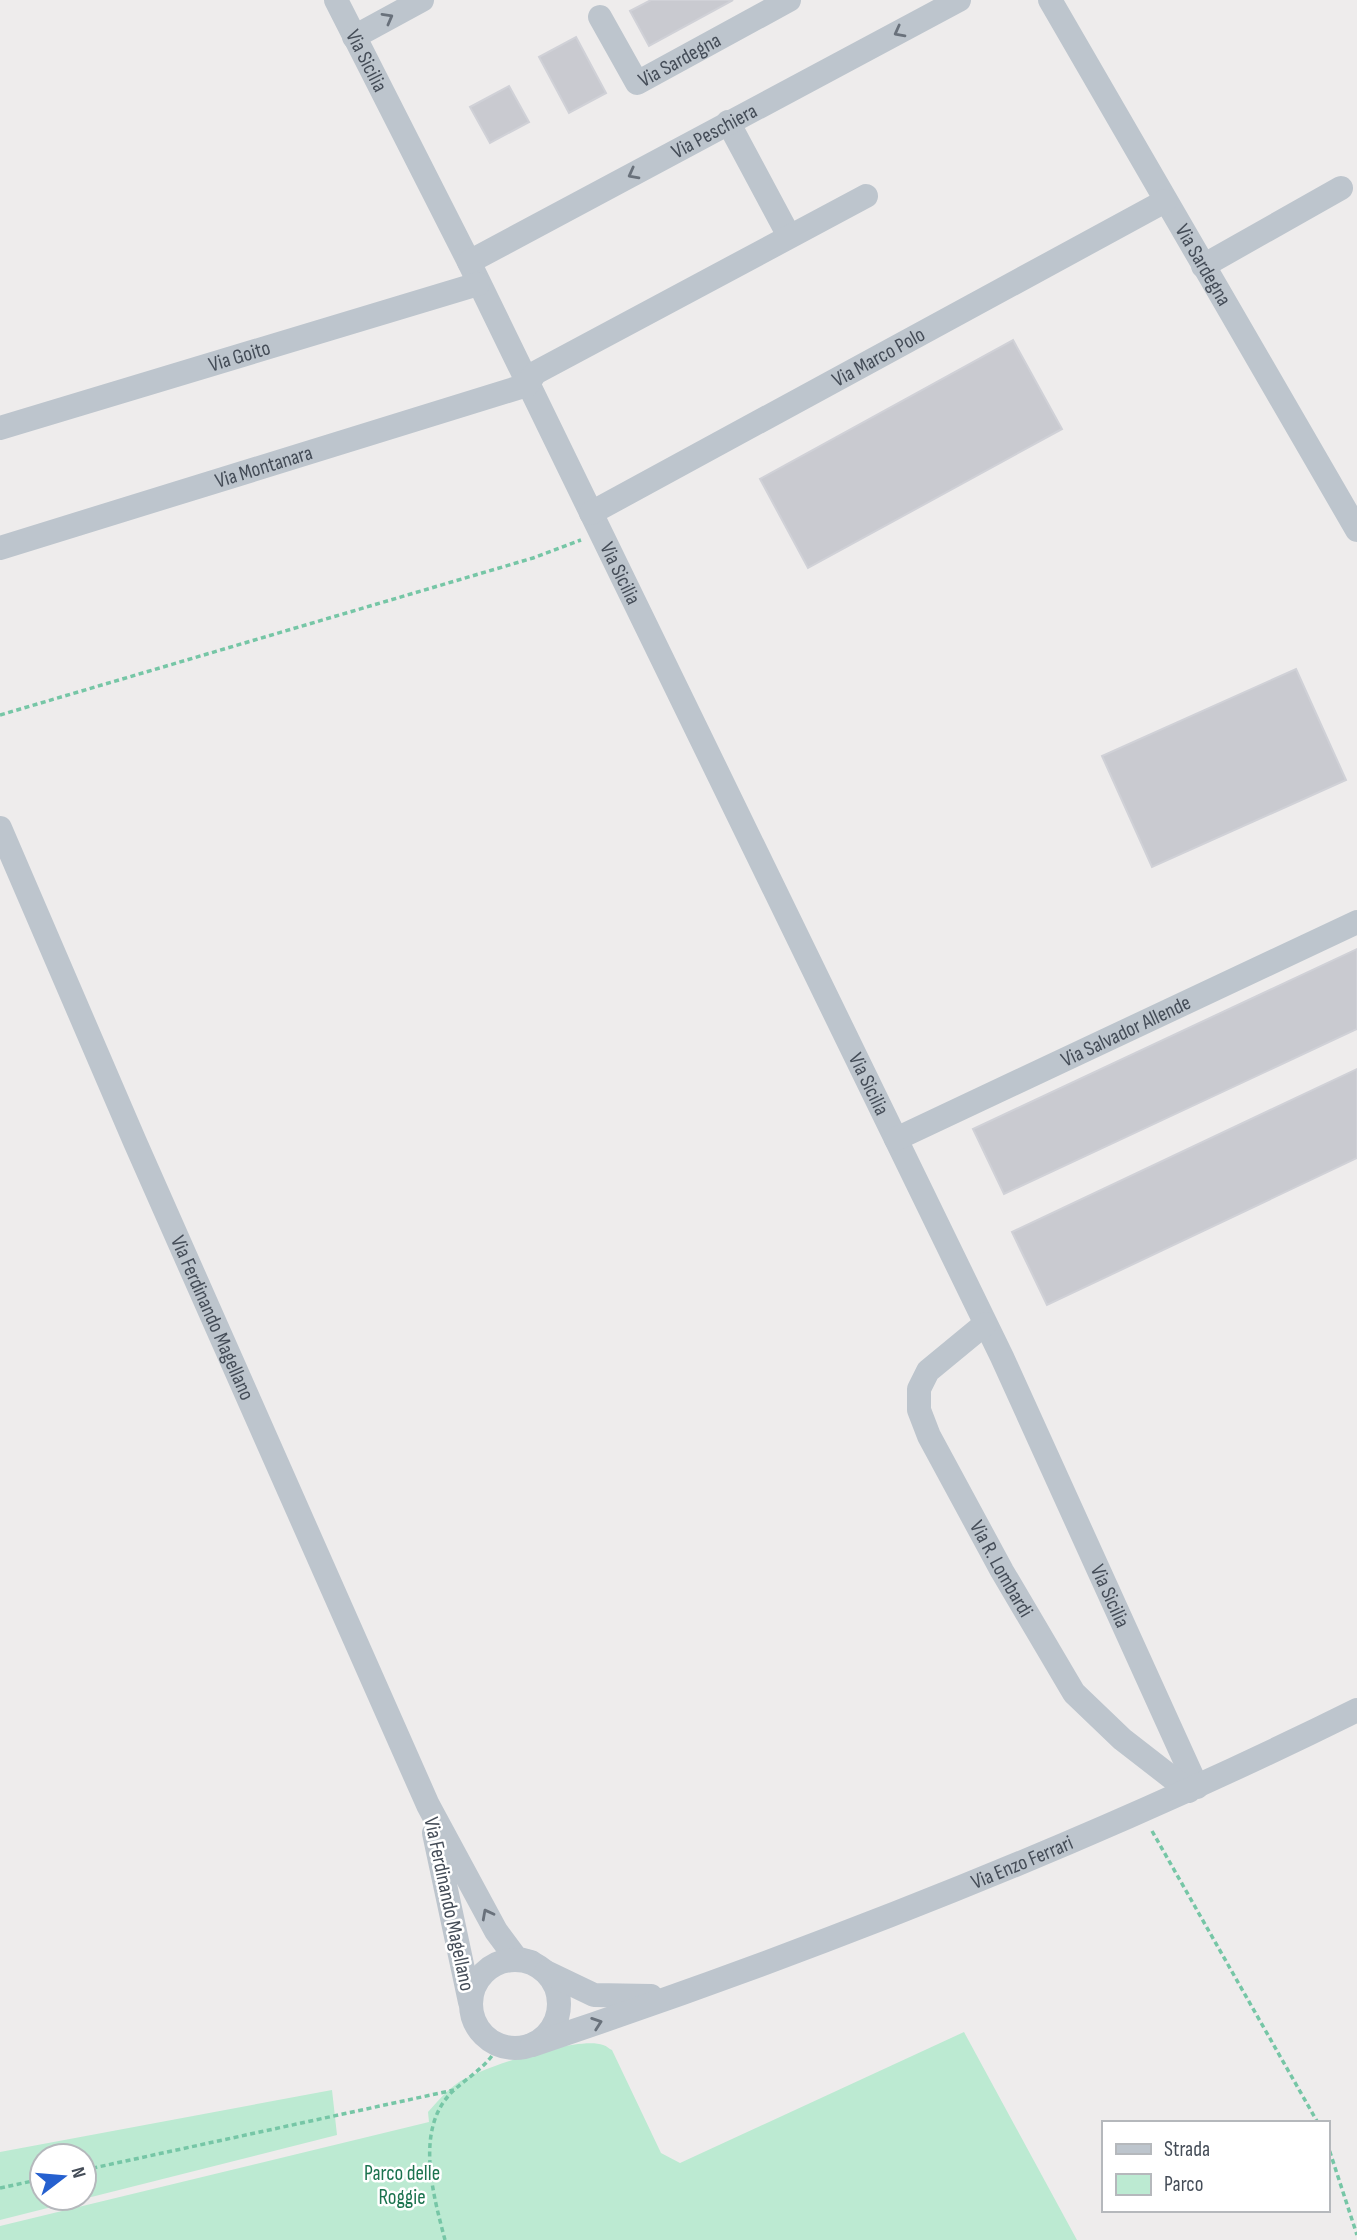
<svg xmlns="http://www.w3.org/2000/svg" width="1357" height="2240" viewBox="0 0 1357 2240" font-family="'Sofia Sans Condensed',sans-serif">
	<rect width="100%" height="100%" fill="#eeecec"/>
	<path fill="#bcead2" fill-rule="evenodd" d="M 964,2032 L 1077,2240 L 0,2240 L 0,2226 L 429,2122 L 428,2112 C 437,2102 447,2090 459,2082 C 481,2068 579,2035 603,2045 C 607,2046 609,2049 612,2050 L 661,2153 L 680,2163 Z
		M 332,2090 L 337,2135 L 0,2220 L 0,2152 ZM 84,2156 L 84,2198 L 42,2198 L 42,2156 Z"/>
	<path fill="#c9cad0" stroke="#d0d1d7" stroke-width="2" d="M 651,0 L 733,0 L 649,46 L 630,11 Z
		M 576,37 L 606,93 L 569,113 L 539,57 Z
		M 509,86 L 529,122 L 490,143 L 470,107 Z
		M 1013,340 L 1062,429 L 808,568 L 760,479 Z
		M 1296,669 L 1346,780 L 1152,867 L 1102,756 Z
		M 1357,949 L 1357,1029 L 1004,1194 L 973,1129 Z
		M 1357,1069 L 1357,1158 L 1047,1305 L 1012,1232 Z"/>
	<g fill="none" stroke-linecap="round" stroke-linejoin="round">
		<path stroke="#76c6a6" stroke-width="3.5" stroke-dasharray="5 3.5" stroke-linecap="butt" d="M 0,715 L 533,558 L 581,540
			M 1152,1831 L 1318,2123
			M 1327,2143 L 1357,2235
			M 84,2170 L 454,2090
			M 0,2188 L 42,2179
			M 445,2240 C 433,2194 414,2128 453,2091 C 469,2076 490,2065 498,2045"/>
		<g stroke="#bdc5cd" stroke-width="24">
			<path id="s1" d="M 336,0 L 469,262 L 1002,1357 L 1197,1787"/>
			<path id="s2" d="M 1050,0 L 1357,530"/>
			<path id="s3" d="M 600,17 L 637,83 L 789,0"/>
			<path d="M 354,37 L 422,0"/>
			<path d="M 728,122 L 789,236"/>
			<path id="s4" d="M 469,262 L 959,0"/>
			<path d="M 1203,266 L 1341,188"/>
			<path id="s5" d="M 0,428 L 478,284"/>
			<path id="s6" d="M 591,513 L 1165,201"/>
			<path id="s7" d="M 0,548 L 527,385 L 535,373 L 866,196"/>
			<path id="s8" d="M 0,828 L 135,1142 L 428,1805 L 496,1931 L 516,1958 L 531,1962"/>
			<path id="s9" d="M 896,1139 L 1357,922"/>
			<path id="s10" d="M 985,1324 L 928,1371 L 919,1389 L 919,1410 L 929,1436 L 1002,1571 L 1074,1693 L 1122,1739 L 1189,1791"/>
			<path d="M 434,1833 L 470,2002"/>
			<circle cx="515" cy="2004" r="44"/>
			<path d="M 546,1972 L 594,1995 L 651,1996"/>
			<path id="s11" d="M 532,2045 C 813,1951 1091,1842 1357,1710"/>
		</g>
	</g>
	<defs><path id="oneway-chevron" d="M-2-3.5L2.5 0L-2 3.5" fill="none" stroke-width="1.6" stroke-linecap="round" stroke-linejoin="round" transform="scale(1.75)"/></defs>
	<g stroke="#69717b">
		<use href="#oneway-chevron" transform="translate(388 18) rotate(-29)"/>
		<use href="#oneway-chevron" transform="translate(899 32) rotate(152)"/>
		<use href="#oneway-chevron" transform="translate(633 174) rotate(152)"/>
		<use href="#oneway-chevron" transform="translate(487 1914) rotate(-118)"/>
		<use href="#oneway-chevron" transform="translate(597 2023) rotate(-19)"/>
	</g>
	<g text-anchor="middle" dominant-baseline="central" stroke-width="5" stroke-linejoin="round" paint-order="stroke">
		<g font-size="21" fill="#454d58" stroke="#fff">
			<text stroke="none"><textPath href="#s3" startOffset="124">Via Sardegna</textPath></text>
			<text stroke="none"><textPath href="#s1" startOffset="68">Via Sicilia</textPath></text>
			<text stroke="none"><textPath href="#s4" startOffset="278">Via Peschiera</textPath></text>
			<text stroke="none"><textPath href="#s2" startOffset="306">Via Sardegna</textPath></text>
			<text stroke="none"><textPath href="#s5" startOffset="250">Via Goito</textPath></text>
			<text stroke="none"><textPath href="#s6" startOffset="327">Via Marco Polo</textPath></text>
			<text stroke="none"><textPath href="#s7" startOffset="276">Via Montanara</textPath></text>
			<text stroke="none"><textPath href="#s1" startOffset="640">Via Sicilia</textPath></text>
			<text stroke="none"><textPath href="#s9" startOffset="254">Via Salvador Allende</textPath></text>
			<text stroke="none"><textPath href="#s1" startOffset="1208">Via Sicilia</textPath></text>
			<text stroke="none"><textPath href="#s8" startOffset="534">Via Ferdinando Magellano</textPath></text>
			<text stroke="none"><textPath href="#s10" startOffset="294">Via R. Lombardi</textPath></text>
			<text stroke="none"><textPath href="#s1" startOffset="1774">Via Sicilia</textPath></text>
			<text stroke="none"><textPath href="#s11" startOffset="523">Via Enzo Ferrari</textPath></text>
			<text transform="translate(449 1904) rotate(78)">Via Ferdinando Magellano</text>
		</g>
		<g font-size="21" fill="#1c734f" stroke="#fff">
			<text x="402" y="2173">Parco delle<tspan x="402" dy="24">Roggie</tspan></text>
		</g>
	</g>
	<rect x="1102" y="2121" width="228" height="91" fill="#ffffff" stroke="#b5b8bc" stroke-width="2"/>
	<rect x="1116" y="2144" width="35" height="10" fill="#bdc5cd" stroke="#b5b8bc" stroke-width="2"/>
	<text x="1164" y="2156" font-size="21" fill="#454d58">Strada</text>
	<rect x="1116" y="2174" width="35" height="21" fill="#bcead2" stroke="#b5b8bc" stroke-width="2"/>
	<text x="1164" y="2191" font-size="21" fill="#454d58">Parco</text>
	<g transform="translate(63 2177) rotate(74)"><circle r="33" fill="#ffffff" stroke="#b5b8bc" stroke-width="2"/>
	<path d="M0-5L12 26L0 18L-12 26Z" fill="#2560cf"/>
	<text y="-10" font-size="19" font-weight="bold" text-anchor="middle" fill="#454d58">N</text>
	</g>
</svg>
